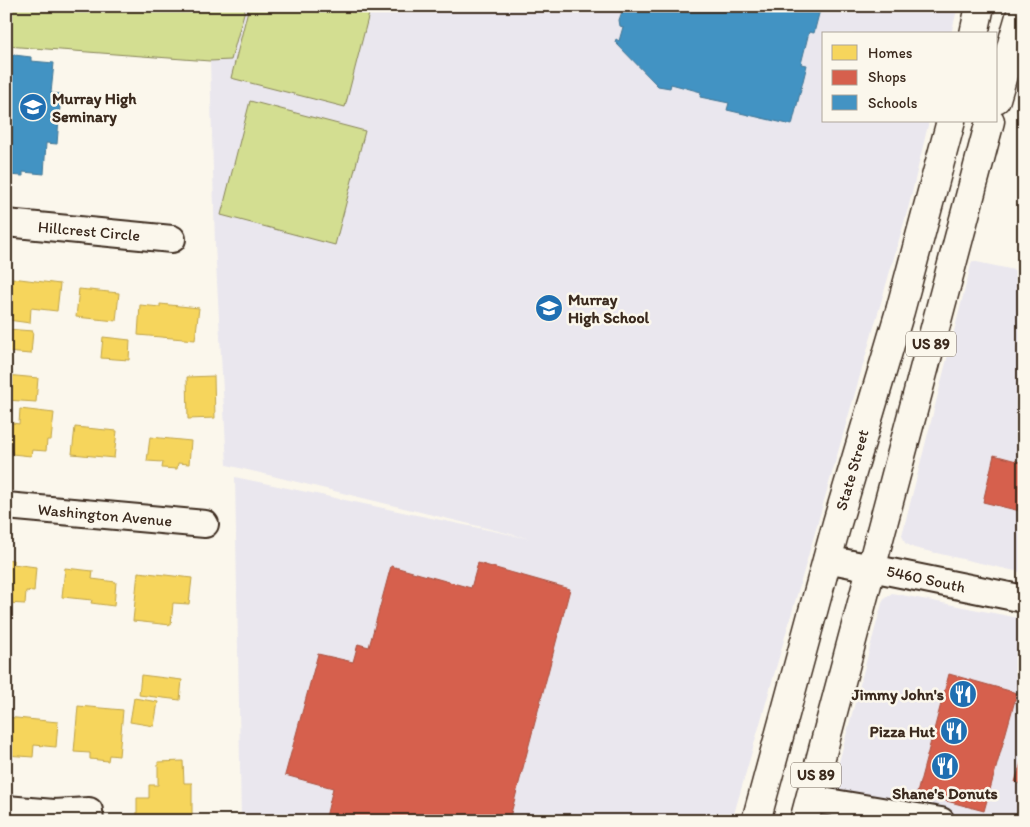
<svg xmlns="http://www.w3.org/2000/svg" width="1030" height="827" viewBox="0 0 1030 827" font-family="Itim,sans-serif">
	<rect width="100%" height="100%" fill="#fbf7ec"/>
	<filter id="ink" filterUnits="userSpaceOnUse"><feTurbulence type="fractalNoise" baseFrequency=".02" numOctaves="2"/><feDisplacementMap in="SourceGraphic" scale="10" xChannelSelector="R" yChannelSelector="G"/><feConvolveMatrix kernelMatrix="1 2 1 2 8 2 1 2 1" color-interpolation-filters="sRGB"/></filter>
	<g filter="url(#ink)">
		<path fill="#eae7ee" d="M 6,6 L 958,6 L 951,34 L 824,34 L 824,121 L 929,121 L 909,205 L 732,821 L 241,821 L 235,477 L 531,539 L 227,465 L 215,245 L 210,61 L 6,46 Z
			M 972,261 L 1024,272 L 1024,573 L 914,548 L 905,543 L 902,535 Z
			M 892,593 L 1024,619 L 1024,821 L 988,816 L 986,821 L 823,821 L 882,603 L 885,598 Z"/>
		<path fill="#d3de91" stroke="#878458" d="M 6,6 L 246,6 L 231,60 L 210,61 L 6,46 Z
			M 249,6 L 371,6 L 345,107 L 231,78 Z
			M 250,101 L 365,131 L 335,245 L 221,215 Z"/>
		<path fill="#f6d55c" stroke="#bea249" d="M 12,278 L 60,284 L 57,311 L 31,308 L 30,323 L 8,320 Z
			M 79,289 L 119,293 L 116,321 L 76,317 Z
			M 160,304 L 199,308 L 195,340 L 138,335 L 140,305 L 160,307 Z
			M 6,329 L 33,331 L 31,354 L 6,352 Z
			M 103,337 L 130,340 L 129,360 L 101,358 Z
			M 6,375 L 38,378 L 36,402 L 6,400 Z
			M 214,376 L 215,418 L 188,419 L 187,377 Z
			M 20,409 L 54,413 L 51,440 L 47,440 L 46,451 L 32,450 L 31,456 L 12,454 L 12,451 L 6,450 L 6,422 L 19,424 Z
			M 75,427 L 117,431 L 114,458 L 72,454 Z
			M 150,437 L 191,441 L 189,464 L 178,463 L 177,469 L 162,468 L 163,462 L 147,461 Z
			M 6,559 L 13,560 L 13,564 L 36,567 L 34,592 L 26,591 L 25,604 L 6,603 Z
			M 65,568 L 93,571 L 92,579 L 116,582 L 114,606 L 91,603 L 92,600 L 62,597 Z
			M 138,572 L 192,578 L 189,604 L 173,603 L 171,625 L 133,621 Z
			M 141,675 L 182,680 L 180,700 L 139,695 Z
			M 134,698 L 158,702 L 154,726 L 130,722 Z
			M 78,706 L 123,710 L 119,756 L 109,755 L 108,761 L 90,759 L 90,753 L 74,752 Z
			M 6,717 L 58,722 L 56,747 L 34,745 L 33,757 L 6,755 Z
			M 183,761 L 184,783 L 192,783 L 192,821 L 137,821 L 137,798 L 149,798 L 149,785 L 158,785 L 158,762 Z"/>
		<path fill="#d6604d" stroke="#a8503f" d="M 994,455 L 1024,463 L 1024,512 L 983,502 Z
			M 478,563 L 570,589 L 509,821 L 325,821 L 333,788 L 285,775 L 318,654 L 353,662 L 358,644 L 369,647 L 391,566 L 471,588 Z
			M 949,674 L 1017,693 L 984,811 L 917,793 Z
			M 1024,753 L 1024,785 L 1015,782 Z"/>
		<path fill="#4393c3" stroke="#417492" d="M 624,6 L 821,6 L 814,33 L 809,32 L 801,64 L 807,65 L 792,125 L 727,110 L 729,103 L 700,97 L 701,92 L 671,84 L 670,88 L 658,86 L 615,42 L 616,39 L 619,41 L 623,27 L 620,26 L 619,20 Z
			M 6,54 L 31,57 L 31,61 L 54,63 L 51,93 L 61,94 L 57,144 L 46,143 L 44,174 L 23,172 L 23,176 L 6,175 Z"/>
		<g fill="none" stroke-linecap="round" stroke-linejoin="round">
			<g stroke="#3b2a1e" stroke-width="30">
				<path id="street" d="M 6,223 L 172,239
					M 6,506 L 205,524
					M 827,559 L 1024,599
					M 810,799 L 941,821
					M 6,809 L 54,813 L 89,811 L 90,821"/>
			</g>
			<g stroke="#3b2a1e" stroke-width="31">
				<path id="primary" d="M 974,34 L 980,6
					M 996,99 L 1023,6
					M 756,821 L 837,523 L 900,311 L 951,121
					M 804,821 L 990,121"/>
			</g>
			<use href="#street" stroke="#fbf7ec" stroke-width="26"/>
			<use href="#primary" stroke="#fbf7ec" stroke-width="28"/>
		</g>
	</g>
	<defs>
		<g id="school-disc" transform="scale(1.4375)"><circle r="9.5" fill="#1f6fb2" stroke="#fbf7ec"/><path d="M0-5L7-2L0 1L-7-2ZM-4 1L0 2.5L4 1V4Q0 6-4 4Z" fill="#fff"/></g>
		<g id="restaurant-disc" transform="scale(1.4375)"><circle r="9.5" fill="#1f6fb2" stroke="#fbf7ec"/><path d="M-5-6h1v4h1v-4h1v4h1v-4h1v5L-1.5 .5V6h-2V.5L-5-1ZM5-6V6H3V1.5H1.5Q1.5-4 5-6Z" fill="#fff"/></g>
	</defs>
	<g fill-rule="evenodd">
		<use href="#school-disc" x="33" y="107"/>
		<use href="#school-disc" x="549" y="308"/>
		<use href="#restaurant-disc" x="963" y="694"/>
		<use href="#restaurant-disc" x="954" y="731"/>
		<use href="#restaurant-disc" x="945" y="766"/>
	</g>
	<g text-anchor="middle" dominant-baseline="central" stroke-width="5" stroke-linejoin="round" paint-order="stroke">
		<g fill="#fbf7ec" stroke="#75685c" stroke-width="1">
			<rect x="906" y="331.5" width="50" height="25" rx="4"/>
			<rect x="791" y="762.5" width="50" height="25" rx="4"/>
		</g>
		<g font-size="15" font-weight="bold" fill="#3b2a1e">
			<text x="931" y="344">US 89</text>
			<text x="816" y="775">US 89</text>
		</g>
		<g font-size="16" font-weight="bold" fill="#3b2a1e" stroke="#fbf7ec" text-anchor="start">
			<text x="52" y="98">Murray High<tspan x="52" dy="18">Seminary</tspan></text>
			<text x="568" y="299">Murray<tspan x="568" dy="18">High School</tspan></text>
			<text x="944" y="694" text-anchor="end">Jimmy John's</text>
			<text x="935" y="731" text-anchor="end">Pizza Hut</text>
			<text x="945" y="793" text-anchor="middle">Shane's Donuts</text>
		</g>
		<g font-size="16" fill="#3b2a1e" stroke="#fbf7ec">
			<text transform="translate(89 231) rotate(5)">Hillcrest Circle</text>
			<text transform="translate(852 470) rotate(-74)">State Street</text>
			<text transform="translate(105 515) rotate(5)">Washington Avenue</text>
			<text transform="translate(926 579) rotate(12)">5460 South</text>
		</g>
	</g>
	<rect width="1030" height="827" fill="none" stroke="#fbf7ec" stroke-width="25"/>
	<rect x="12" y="12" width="1005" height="802" fill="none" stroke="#3b2a1e" stroke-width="2" filter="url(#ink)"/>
	<rect x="822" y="32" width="175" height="90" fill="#fbf7ec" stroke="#aea59a"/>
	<rect x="832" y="45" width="25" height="15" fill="#f6d55c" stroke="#aea59a"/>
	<text x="868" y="58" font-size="15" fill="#3b2a1e">Homes</text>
	<rect x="832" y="70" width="25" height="15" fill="#d6604d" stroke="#aea59a"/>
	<text x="868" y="82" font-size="15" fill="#3b2a1e">Shops</text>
	<rect x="832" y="95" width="25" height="15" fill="#4393c3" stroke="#aea59a"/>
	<text x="868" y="108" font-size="15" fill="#3b2a1e">Schools</text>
</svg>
